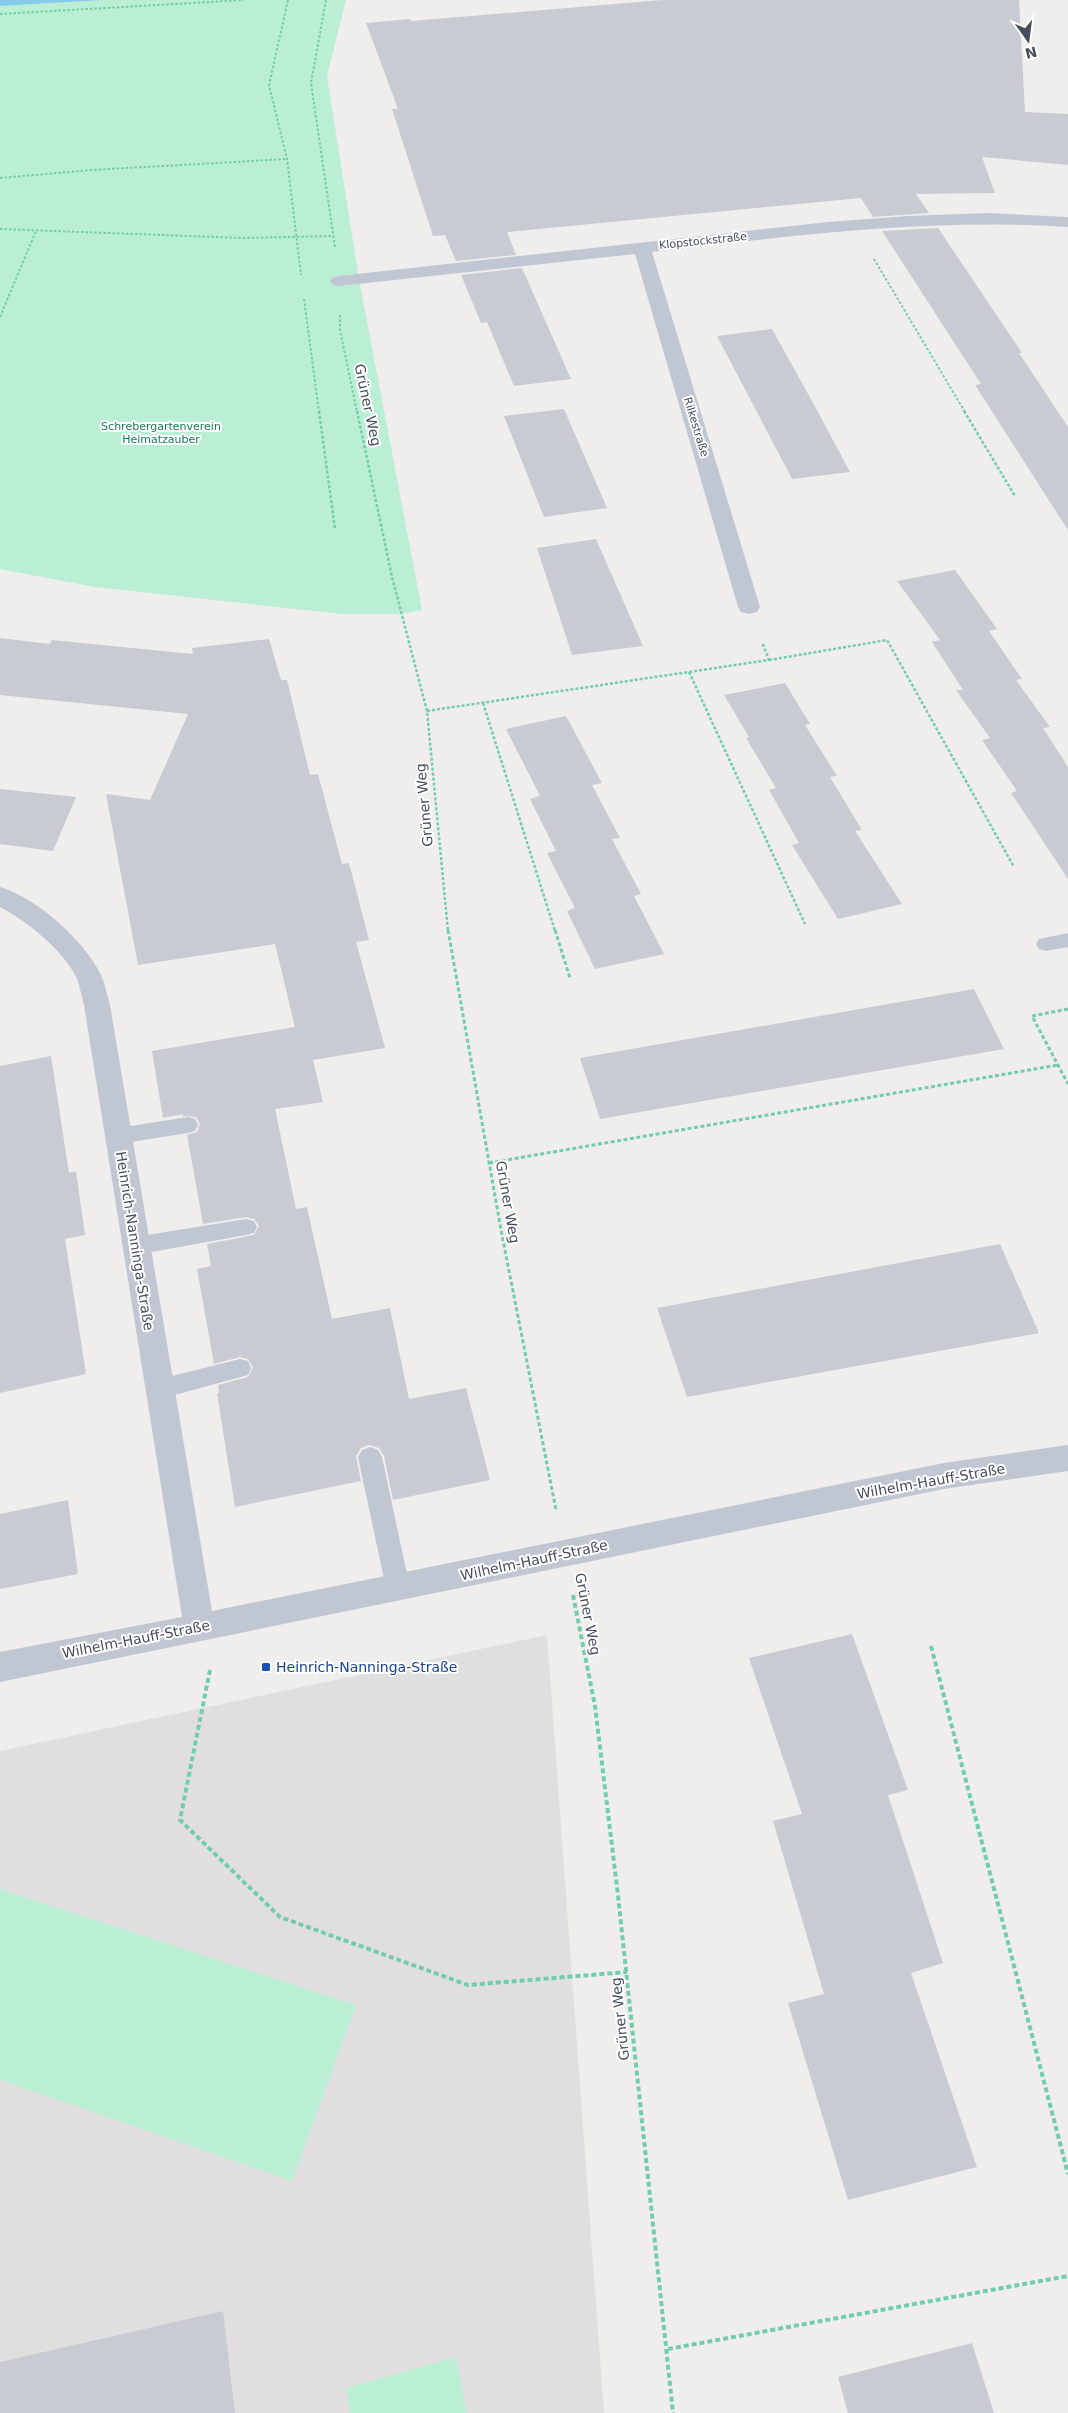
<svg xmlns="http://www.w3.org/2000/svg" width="1068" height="2413" viewBox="0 0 1068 2413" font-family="'DejaVu Sans',sans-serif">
	<rect width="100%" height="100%" fill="#f0eded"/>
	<path fill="#e1dedf" d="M 547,1635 L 604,2413 L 0,2413 L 0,1751 Z"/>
	<path fill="#baefd5" d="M 103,0 L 346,0 L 327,76 L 359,279 L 422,610 L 401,614 L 342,614 L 95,587 L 0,569 L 0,6 Z
		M 0,1889 L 356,2005 L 292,2181 L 0,2080 Z
		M 456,2357 L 467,2413 L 350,2413 L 346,2388 Z"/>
	<path fill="#86caec" d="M 0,0 L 103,0 L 0,6 Z"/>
	<path fill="#c9cbd3" d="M 662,0 L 1019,0 L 1025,112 L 1068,114 L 1068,165 L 982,157 L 995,193 L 916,194 L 929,213 L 873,217 L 861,198 L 507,232 L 516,255 L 456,261 L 445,235 L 433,236 L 392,109 L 398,109 L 366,23 L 410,19 L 411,21 Z
		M 938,228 L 1022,353 L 1019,353 L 1068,427 L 1068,530 L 975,385 L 981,384 L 882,231 Z
		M 522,268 L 571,379 L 514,386 L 487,322 L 481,323 L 461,275 Z
		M 772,329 L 818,412 L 850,472 L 792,479 L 717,336 Z
		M 564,409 L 607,508 L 544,517 L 504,416 Z
		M 596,539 L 643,646 L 572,655 L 537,548 Z
		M 955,570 L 997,629 L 989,631 L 1022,679 L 1016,680 L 1050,727 L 1043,728 L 1068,767 L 1068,879 L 1011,793 L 1017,791 L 982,740 L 990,738 L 956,690 L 963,690 L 932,642 L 940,640 L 897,581 Z
		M 0,638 L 50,644 L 52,640 L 193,654 L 192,648 L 269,639 L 281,680 L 287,680 L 310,775 L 318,774 L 342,864 L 349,863 L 369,940 L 356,942 L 385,1048 L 313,1060 L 323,1102 L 275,1109 L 296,1209 L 307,1207 L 332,1319 L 390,1308 L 409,1399 L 466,1388 L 490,1480 L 393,1500 L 384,1456 L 379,1448 L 369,1445 L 361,1448 L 356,1456 L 361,1481 L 235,1507 L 217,1393 L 219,1393 L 218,1385 L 248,1377 L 253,1367 L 248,1359 L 240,1357 L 214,1364 L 197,1269 L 211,1266 L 207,1244 L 254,1235 L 259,1226 L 254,1219 L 246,1217 L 203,1224 L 187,1135 L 197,1132 L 200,1124 L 196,1117 L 183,1116 L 183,1114 L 163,1118 L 152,1051 L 295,1027 L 275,944 L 138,965 L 106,794 L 150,800 L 188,714 L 0,695 Z
		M 785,683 L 810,724 L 805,725 L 837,776 L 830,777 L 862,830 L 855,831 L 902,904 L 838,919 L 792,845 L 799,843 L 769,790 L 776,788 L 746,738 L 749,737 L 724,695 Z
		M 566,716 L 602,783 L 592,785 L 620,838 L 612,839 L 641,894 L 634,896 L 664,954 L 595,969 L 567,911 L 575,908 L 547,853 L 556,851 L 530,799 L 540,796 L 506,729 Z
		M 0,789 L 76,797 L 53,851 L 0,844 Z
		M 974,989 L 1004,1049 L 600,1119 L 580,1058 Z
		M 51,1056 L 69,1173 L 76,1171 L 85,1235 L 65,1239 L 86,1374 L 0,1393 L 0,1066 Z
		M 1000,1244 L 1039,1333 L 687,1397 L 657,1308 Z
		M 68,1500 L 78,1574 L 0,1589 L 0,1514 Z
		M 852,1634 L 908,1790 L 888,1795 L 943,1963 L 911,1973 L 977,2167 L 848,2200 L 788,2003 L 824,1994 L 773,1821 L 802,1814 L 749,1658 Z
		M 223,2311 L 235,2413 L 0,2413 L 0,2362 Z
		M 972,2343 L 994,2413 L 848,2413 L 838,2377 Z"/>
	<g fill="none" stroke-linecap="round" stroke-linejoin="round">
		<path stroke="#72cdab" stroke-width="2" stroke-dasharray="2.5 2" stroke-linecap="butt" d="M 288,0 L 269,85 L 287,159 L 301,275
			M 326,0 L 311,83 L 335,247
			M 0,14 L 244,0
			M 0,178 L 92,170 L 287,159
			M 0,229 L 243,238 L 334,236
			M 874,259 L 965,412
			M 304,299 L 319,412
			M 340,315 L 340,330 L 357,412
			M 0,317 L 36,231"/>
		<path stroke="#72cdab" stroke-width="2.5" stroke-dasharray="3 2" stroke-linecap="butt" d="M 319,411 L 335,529
			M 357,411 L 392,577 L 427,711 L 448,931
			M 964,411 L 1015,496
			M 769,660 L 887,640 L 1014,867
			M 689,672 L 805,924
			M 483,703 L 555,931
			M 427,711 L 769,660 L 762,642"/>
		<path stroke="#72cdab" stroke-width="3" stroke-dasharray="4 2.5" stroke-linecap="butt" d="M 448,930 L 501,1230 L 556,1510
			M 555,930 L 570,978
			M 1068,1009 L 1032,1016 L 1068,1084
			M 489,1163 L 1058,1065"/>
		<path stroke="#72cdab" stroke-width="4" stroke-dasharray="5 3" stroke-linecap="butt" d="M 573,1595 L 595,1706 L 618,1895 L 673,2413
			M 931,1646 L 1068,2174
			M 210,1670 L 180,1820 L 280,1917 L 468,1985 L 627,1972
			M 668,2349 L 1068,2276"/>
		<path fill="#c0c7d3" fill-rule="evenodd" d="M 1068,933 L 1068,947 L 1046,951 L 1039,949 L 1036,944 L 1039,939 Z
			M 188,1117 L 195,1119 L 198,1125 L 195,1131 L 188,1133 L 118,1144 L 111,1142 L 108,1136 L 111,1130 L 118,1128 Z
			M 246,1219 L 254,1221 L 257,1227 L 254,1233 L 246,1235 L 135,1255 L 127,1252 L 124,1246 L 127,1240 L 135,1237 Z
			M 240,1359 L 248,1361 L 251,1368 L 248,1375 L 160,1399 L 152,1396 L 149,1389 L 152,1382 L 160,1379 Z
			M 370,1447 L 378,1450 L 382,1457 L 410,1588 L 407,1596 L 398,1599 L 389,1596 L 386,1588 L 358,1457 L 362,1450 Z"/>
		<path fill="#c0c7d3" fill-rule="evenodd" d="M 988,213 L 1068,217 L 1068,227 C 929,218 790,236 652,252 L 760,607 L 757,612 L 749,614 L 741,612 L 738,607 L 635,254 L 339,286 L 333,285 L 330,281 L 333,277 L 339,276 L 828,222 L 908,216 Z
			M 0,887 C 37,898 84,940 101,975 C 105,984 107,995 110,1005 L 212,1611 L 944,1463 L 1068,1445 L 1068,1471 L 944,1489 L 0,1682 L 0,1652 L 182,1617 L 84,1005 C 81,995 80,984 75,975 C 62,949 25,920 0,907 Z"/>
	</g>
	<rect fill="#1a4fb4" stroke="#fff" stroke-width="2" x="261" y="1662" width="10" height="10" rx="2.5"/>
	<g text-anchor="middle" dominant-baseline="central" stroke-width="4" stroke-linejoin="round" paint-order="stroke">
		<g font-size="11" fill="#454e5a" stroke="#fff">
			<text transform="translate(703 241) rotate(-6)">Klopstockstraße</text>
			<text transform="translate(696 427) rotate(73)">Rilkestraße</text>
		</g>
		<g font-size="11" fill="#157c56" stroke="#fff">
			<text x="161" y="426">Schrebergartenverein<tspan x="161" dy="13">Heimatzauber</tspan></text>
		</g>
		<g font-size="14" fill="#454e5a" stroke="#fff">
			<text transform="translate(368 405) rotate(78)">Grüner Weg</text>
			<text transform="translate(424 805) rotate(-95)">Grüner Weg</text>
			<text transform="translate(508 1202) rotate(80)">Grüner Weg</text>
			<text transform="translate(135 1241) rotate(81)">Heinrich-Nanninga-Straße</text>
			<text transform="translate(931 1481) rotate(-10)">Wilhelm-Hauff-Straße</text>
			<text transform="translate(534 1560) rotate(-12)">Wilhelm-Hauff-Straße</text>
			<text transform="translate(588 1614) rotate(79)">Grüner Weg</text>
			<text transform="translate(136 1639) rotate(-11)">Wilhelm-Hauff-Straße</text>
			<text transform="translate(620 2019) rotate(-96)">Grüner Weg</text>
		</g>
		<g font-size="14" fill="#164399" stroke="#fff" text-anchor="start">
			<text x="276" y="1667">Heinrich-Nanninga-Straße</text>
		</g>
	</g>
	<g transform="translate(1028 40) rotate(166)" stroke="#ffffff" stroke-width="4" paint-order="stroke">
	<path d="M0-4L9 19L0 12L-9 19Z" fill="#454e5a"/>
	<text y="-8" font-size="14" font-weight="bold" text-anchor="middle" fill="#454e5a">N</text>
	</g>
</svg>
